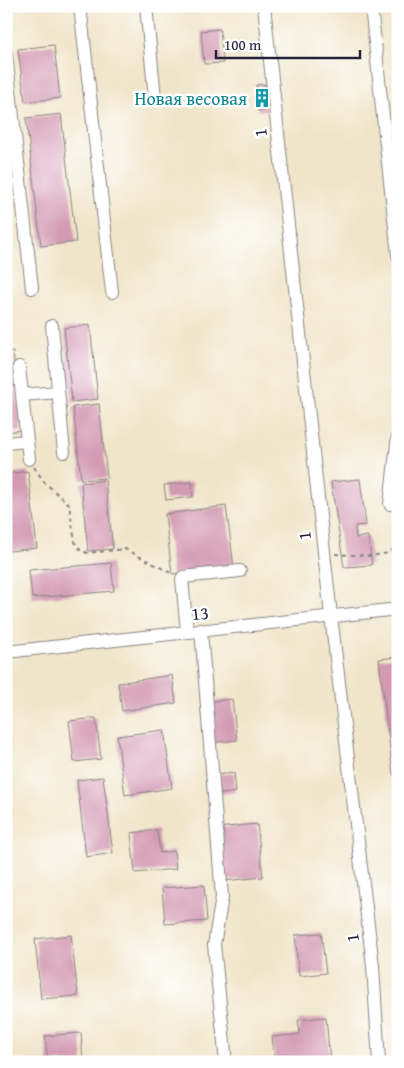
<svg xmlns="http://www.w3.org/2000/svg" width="404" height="1068" viewBox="0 0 404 1068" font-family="'Gentium Book Plus',serif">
	<rect width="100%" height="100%" fill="#fff"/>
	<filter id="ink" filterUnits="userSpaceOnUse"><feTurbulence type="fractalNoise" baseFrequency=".02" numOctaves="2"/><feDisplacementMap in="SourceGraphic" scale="10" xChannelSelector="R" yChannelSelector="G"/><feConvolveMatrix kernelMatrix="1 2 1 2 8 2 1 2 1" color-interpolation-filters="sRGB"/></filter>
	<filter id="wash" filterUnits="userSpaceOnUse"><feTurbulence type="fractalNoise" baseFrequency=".0096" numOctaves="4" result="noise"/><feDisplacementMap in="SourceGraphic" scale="20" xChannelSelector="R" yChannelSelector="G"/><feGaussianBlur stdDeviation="1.12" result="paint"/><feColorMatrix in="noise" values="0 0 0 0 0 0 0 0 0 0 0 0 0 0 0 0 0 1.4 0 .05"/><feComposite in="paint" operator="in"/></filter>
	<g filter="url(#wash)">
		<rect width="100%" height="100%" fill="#f0e5c9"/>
		<g id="blocks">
			<path fill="#d39ab2" d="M 220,29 L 223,63 L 204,64 L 201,31 Z
				M 54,45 L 60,98 L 25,102 L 18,49 Z
				M 265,84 L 267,110 L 258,111 L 256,85 Z
				M 61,114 L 76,242 L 41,246 L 26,118 Z
				M 90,325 L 98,399 L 72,402 L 64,328 Z
				M 6,352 L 13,352 L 22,430 L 6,432 Z
				M 99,404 L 107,478 L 81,480 L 73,407 Z
				M 28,471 L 37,548 L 9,551 L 6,531 L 6,474 Z
				M 360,479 L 366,525 L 355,526 L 356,538 L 368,536 L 372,565 L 344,567 L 331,482 Z
				M 105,480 L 113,549 L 88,551 L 81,483 Z
				M 192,482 L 193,497 L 166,500 L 164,485 Z
				M 226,506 L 234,567 L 172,574 L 165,514 Z
				M 111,563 L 114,591 L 32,598 L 29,570 Z
				M 398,657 L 398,775 L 393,775 L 379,659 Z
				M 172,675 L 176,703 L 122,711 L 118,683 Z
				M 232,699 L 237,740 L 210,743 L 206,702 Z
				M 96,718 L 101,759 L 74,762 L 69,721 Z
				M 164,730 L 172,788 L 125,795 L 117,736 Z
				M 234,773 L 236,792 L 215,795 L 213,775 Z
				M 103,777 L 113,853 L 86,857 L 77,780 Z
				M 257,824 L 263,877 L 223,881 L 218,828 Z
				M 157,830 L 160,853 L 174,851 L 176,869 L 135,873 L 131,833 Z
				M 204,885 L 207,921 L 165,924 L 162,888 Z
				M 321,933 L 326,973 L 299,976 L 295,935 Z
				M 71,935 L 78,996 L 41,999 L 35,939 Z
				M 326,1017 L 330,1062 L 275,1062 L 272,1037 L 300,1034 L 298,1020 Z
				M 81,1033 L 83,1062 L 48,1062 L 45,1036 Z"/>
		</g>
	</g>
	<g filter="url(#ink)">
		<use href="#blocks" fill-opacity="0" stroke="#898482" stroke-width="1"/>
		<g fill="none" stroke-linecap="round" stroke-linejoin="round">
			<g stroke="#898482" stroke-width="14">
				<path id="minor" d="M 80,6 L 112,292
					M 146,6 L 155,98
					M 264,6 L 331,616 L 373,966 L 379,1062
					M 371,6 L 398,255
					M 6,54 L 32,288
					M 52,326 L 64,452
					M 19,367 L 29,459
					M 22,395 L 58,392
					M 6,443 L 27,441
					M 390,504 L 398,435
					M 201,630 L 222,897 L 214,945 L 226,1062
					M 187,632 L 182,579 L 183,577 L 240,571
					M 6,652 L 398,609"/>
			</g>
			<path stroke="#898482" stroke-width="2" stroke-dasharray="4 4" stroke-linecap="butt" d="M 34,467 L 45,483 L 69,504 L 75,542 L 81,551 L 88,553 L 125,549 L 173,574
				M 335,554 L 371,556 L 389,553 L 398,543"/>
			<use href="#minor" stroke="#fff" stroke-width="12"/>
		</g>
	</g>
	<defs>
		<g id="building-bare" transform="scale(1.5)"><path d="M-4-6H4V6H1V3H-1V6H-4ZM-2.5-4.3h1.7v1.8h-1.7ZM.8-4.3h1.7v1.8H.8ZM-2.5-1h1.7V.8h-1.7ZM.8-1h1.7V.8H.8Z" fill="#0f9aa8" stroke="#fff" stroke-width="2.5" paint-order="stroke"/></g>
	</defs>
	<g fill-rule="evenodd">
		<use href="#building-bare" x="262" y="98"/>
	</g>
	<g text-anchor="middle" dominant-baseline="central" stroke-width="5" stroke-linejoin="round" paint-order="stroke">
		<g font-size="18" fill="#0d838f" stroke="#fff" text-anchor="end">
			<text x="247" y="98">Новая весовая</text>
		</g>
		<g font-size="18" fill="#22223b" stroke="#fff">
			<text transform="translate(260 133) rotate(-96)">1</text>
			<text transform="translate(304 536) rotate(-96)">1</text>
			<text transform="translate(200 613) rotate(-6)">13</text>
			<text transform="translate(352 938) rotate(-97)">1</text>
		</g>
	</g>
	<rect width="404" height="1068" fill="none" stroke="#fff" stroke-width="25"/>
	<path d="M216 50v8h144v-8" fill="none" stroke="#22223b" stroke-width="2.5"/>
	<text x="224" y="50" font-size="15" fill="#22223b" stroke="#ffffff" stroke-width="4" paint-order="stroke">100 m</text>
</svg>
